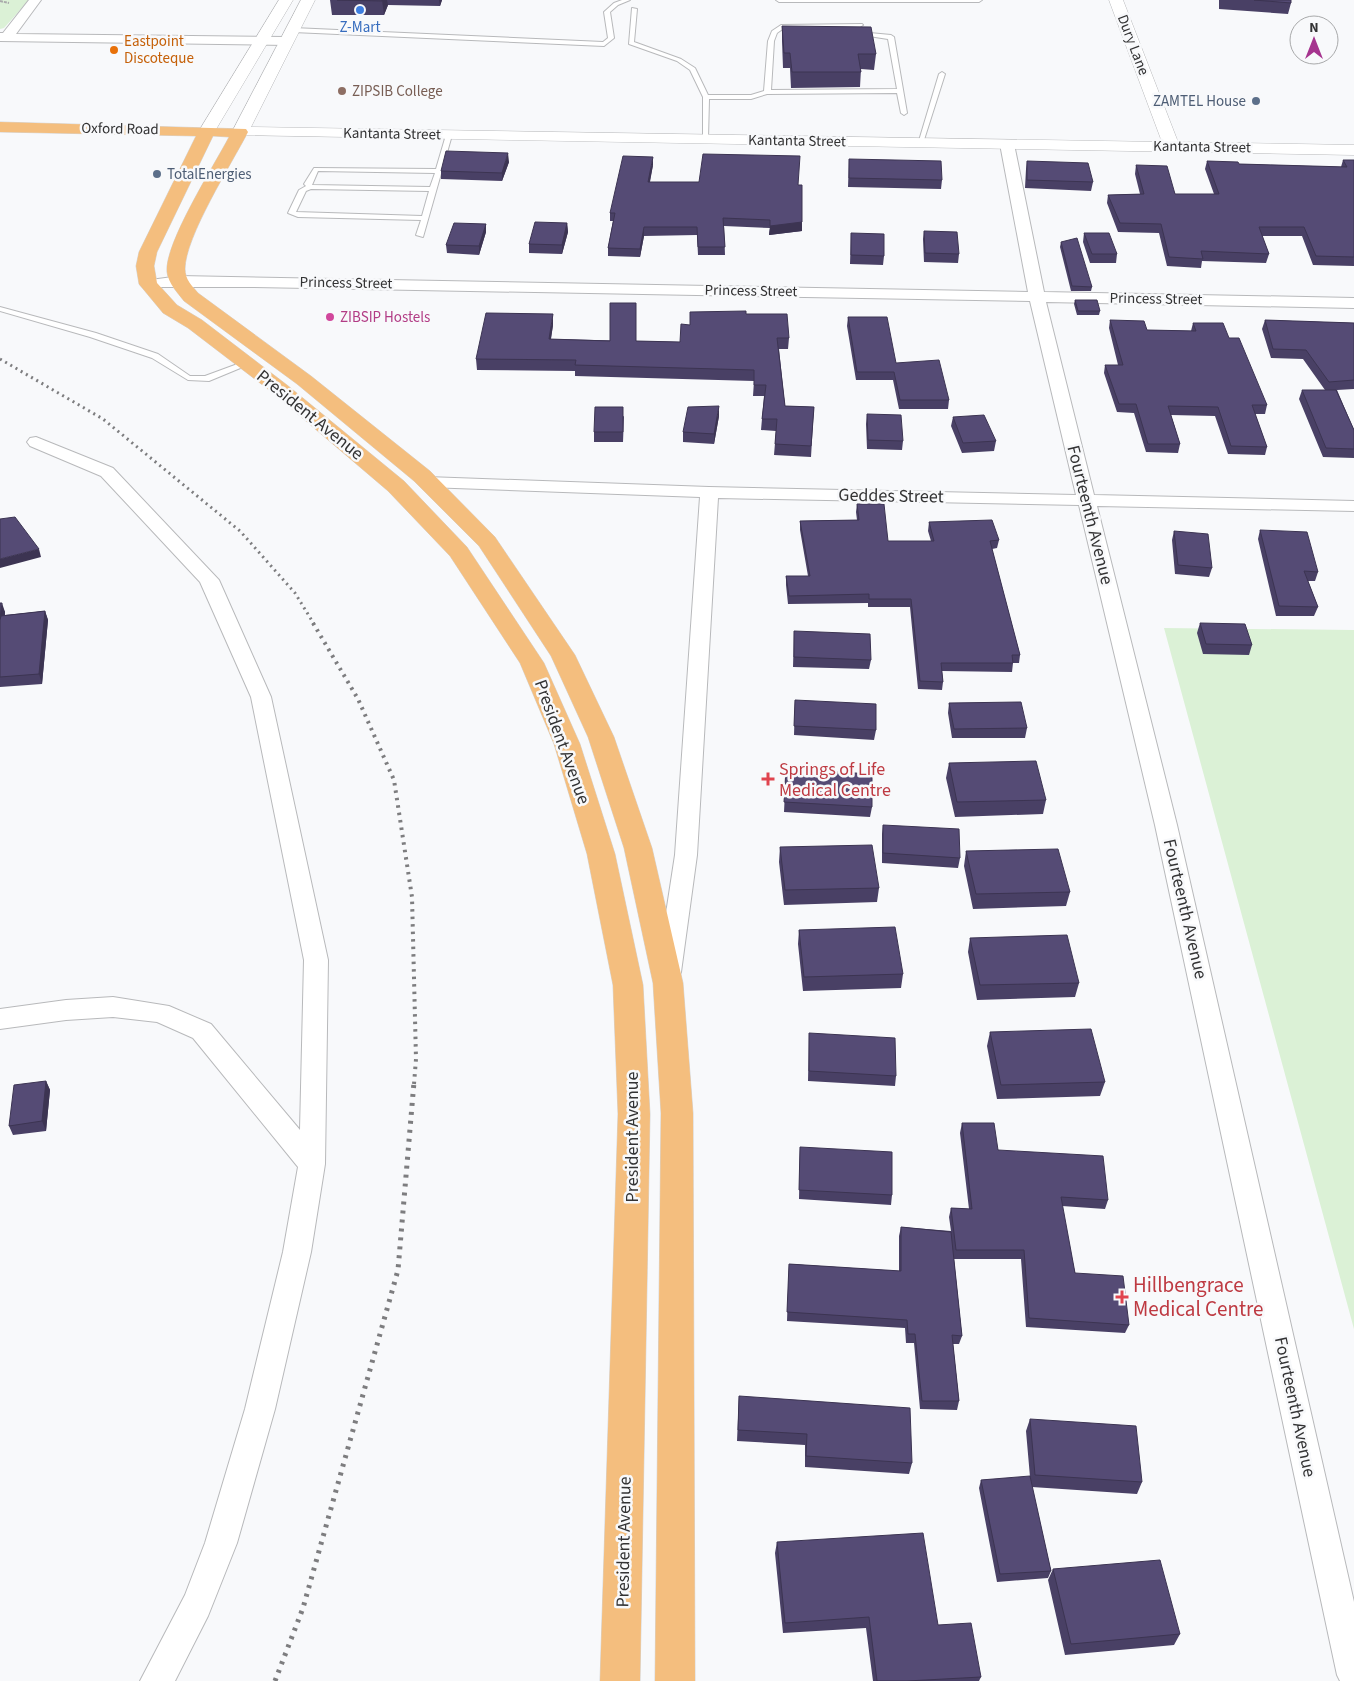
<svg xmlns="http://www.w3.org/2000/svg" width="1354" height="1681" viewBox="0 0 1354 1681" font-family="'Source Sans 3',sans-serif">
	<rect width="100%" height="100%" fill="#f8f9fb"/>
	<path fill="#dbf1d6" d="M 0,0 L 29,0 L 4,28 L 0,29 Z
		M 1164,628 L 1354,630 L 1354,1329 Z"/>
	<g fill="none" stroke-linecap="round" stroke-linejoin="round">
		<g stroke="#b8b9bb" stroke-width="2">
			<path id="lane" d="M 622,0 L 630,0 L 618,5 L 610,12 L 614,38 L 604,46 L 293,32 L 290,30 L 293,28 L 603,42 L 608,38 L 604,12 L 614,3 Z
				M 776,0 L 982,0 L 979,2 L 779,2 Z
				M 632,8 L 637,9 L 634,42 L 681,59 L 695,68 L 708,95 L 751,95 L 764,91 L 768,41 L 772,31 L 781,25 L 862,24 L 863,25 L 860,27 L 784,28 L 777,33 L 774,41 L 771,90 L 897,89 L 888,39 L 856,34 L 859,32 L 891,35 L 894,37 L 907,113 L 904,115 L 901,113 L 897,93 L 767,94 L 751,99 L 709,99 L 708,139 L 703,140 L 703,97 L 690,70 L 677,61 L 629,44 Z
				M 942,72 L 945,74 L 923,143 L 918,144 L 939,74 Z
				M 449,133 L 452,135 L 423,237 L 416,235 L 421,220 L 298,217 L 288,213 L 299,190 L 306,186 L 304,184 L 314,168 L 436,169 L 446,135 ZM 318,171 L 435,173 L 430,187 L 312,185 ZM 311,189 L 429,191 L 422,216 L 296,212 L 306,191 Z
				M 0,307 L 96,333 L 158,354 L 190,376 L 205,376 L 243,362 L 250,364 L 209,381 L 188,380 L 152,358 L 90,337 L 0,311 Z"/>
		</g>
		<g stroke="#b8b9bb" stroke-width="2">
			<path id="street" d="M 29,0 L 41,0 L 16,34 L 287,37 L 293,41 L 287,45 L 0,41 L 0,33 L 3,33 Z
				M 1007,140 L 1014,144 L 1044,292 L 1354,298 L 1354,308 L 1046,302 L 1094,495 L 1354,501 L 1354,511 L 1097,506 L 1177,825 L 1354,1602 L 1354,1681 L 1340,1681 L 1337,1675 L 1155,825 L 1079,505 L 718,498 L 697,855 L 681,972 L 678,979 L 669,981 L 660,979 L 657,972 L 675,855 L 700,497 L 427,487 L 421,486 L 418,482 L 421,478 L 427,477 L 709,487 L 1076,495 L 1030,301 L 253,287 L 143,287 L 140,284 L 143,281 L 180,276 L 1028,292 L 1000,144 Z
				M 36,437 L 113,468 L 219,580 L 271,697 L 328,960 L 325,1164 L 311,1252 L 275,1409 L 237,1543 L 208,1616 L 175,1681 L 140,1681 L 185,1595 L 205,1543 L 245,1409 L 283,1252 L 298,1167 L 193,1038 L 157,1022 L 113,1017 L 66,1020 L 0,1029 L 0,1009 L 66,1000 L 113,997 L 169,1006 L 211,1024 L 300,1130 L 304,960 L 251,697 L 200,582 L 101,476 L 30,446 L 27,442 L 30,438 Z"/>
		</g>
		<g stroke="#b8b9bb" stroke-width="1">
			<path id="secondary" d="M 279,0 L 293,0 L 215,131 L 213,134 L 201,134 L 199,131 Z
				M 301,0 L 315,0 L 251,127 L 1162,142 L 1109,0 L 1123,0 L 1178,142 L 1354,145 L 1354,155 L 234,135 L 232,132 Z"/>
		</g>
		<g stroke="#d6d6d6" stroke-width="1">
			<path id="highway" d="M 0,122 L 246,129 L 248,132 C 232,163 185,237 185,269 C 185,279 192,286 198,293 L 311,376 L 430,471 L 495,537 L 575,655 L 614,737 L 652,848 L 683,983 L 693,1113 L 695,1681 L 655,1681 L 661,1113 L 653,983 L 624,848 L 588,737 L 551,656 L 479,546 L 414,481 L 297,384 L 184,301 C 178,293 168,283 167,272 C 164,244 215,164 229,137 L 213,136 L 157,252 L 154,266 L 157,283 L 177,305 L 202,320 L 287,385 L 404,481 L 467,547 L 544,663 L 580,744 L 615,854 L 643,985 L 650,1114 L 640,1681 L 600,1681 L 618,1114 L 613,985 L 587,854 L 554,744 L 520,663 L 450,556 L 388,491 L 273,393 L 188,328 L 163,313 L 139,284 L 136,266 L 139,252 L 196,136 L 0,132 Z"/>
		</g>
		<path stroke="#a9aaab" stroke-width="2" stroke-dasharray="3 1" stroke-linecap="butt" d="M 0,1 L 9,3"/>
		<use href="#lane" fill="#fff" fill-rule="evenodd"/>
		<use href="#street" fill="#fff" fill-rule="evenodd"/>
		<use href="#secondary" fill="#fff" fill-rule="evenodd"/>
		<use href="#highway" fill="#f4be7e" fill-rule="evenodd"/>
		<path stroke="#7d7d7f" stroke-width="3" stroke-dasharray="2 4" stroke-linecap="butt" d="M 0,359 L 103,419 L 240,531 L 295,593 L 314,624"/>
		<path stroke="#7d7d7f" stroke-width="4" stroke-dasharray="2.5 5" stroke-linecap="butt" d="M 313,623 L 358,699 L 394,780 L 412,897 L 416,1059 L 414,1084"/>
		<path stroke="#7d7d7f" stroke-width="5" stroke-dasharray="3 6" stroke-linecap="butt" d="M 275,1681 L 303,1608 L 398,1270 L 414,1082"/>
	</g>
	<path fill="#494065" d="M 330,0 L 442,0 L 440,6 L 388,5 L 384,15 L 332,15 Z
		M 1219,0 L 1291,0 L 1291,3 L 1288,14 L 1219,9 Z
		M 782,26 L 876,54 L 874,70 L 861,69 L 860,87 L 791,88 L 790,68 L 783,68 L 782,41 Z
		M 849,159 L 942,180 L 941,189 L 848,187 Z
		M 1343,160 L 1354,160 L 1354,266 L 1313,265 L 1302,236 L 1262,236 L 1269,254 L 1266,263 L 1202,261 L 1201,268 L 1167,266 L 1159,233 L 1118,232 L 1107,203 L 1108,195 L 1140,194 L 1135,174 L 1136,165 L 1175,194 L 1214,194 L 1205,169 L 1207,161 L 1239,164 L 1341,167 Z
		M 1027,161 L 1093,182 L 1091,191 L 1025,188 L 1026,169 Z
		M 509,162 L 502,181 L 441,179 L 441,171 Z
		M 653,165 L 650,182 L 798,185 L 802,231 L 769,235 L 770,228 L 724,226 L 725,255 L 698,255 L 697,235 L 644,236 L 640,257 L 608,256 L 608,248 L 613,221 L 610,221 L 610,213 Z
		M 567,223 L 568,232 L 562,254 L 529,253 L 529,244 Z
		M 486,224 L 486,232 L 479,255 L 447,253 L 446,245 Z
		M 924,231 L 959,254 L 958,263 L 924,262 L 923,239 Z
		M 851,233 L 884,256 L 883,265 L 850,264 Z
		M 1084,233 L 1117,254 L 1116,263 L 1090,263 L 1083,242 Z
		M 1061,242 L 1092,287 L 1091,291 L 1071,291 L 1060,247 Z
		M 1075,300 L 1100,311 L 1099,315 L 1077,315 L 1074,304 Z
		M 746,314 L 789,338 L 788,349 L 779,349 L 785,406 L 814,407 L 811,457 L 774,455 L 776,431 L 761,430 L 764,396 L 753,396 L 754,381 L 575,376 L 575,371 L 477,370 L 476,359 L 553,325 L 551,339 L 680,342 L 690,325 Z
		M 848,317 L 896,363 L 949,400 L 948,409 L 899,409 L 893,380 L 856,380 L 847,326 Z
		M 1110,320 L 1147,330 L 1191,331 L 1193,323 L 1229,338 L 1267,405 L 1265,414 L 1255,414 L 1267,447 L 1265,455 L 1228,454 L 1215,416 L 1171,415 L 1180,444 L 1178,453 L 1146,452 L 1134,413 L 1117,412 L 1104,373 L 1105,365 L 1118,365 L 1109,328 Z
		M 1265,320 L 1354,323 L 1354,389 L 1337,390 L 1354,430 L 1354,458 L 1323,457 L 1299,399 L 1302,390 L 1325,390 L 1303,359 L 1271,358 L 1262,329 Z
		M 867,414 L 903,441 L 902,450 L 867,449 L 866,424 Z
		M 624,416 L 623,442 L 594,442 L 594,432 Z
		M 719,416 L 714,444 L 683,442 L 683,432 Z
		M 953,417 L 996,441 L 994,451 L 962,453 L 951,426 Z
		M 857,504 L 888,541 L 931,541 L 928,531 L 929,522 L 999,540 L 997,548 L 992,549 L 1020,655 L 1019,663 L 1013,663 L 1012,672 L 942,671 L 943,682 L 942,690 L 918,689 L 910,607 L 868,607 L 868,603 L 788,604 L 786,585 L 786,576 L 808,576 L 800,530 L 800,521 L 857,520 L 856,512 Z
		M 1260,530 L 1318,572 L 1315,581 L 1308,581 L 1318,607 L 1314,616 L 1276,616 L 1258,539 Z
		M 1174,531 L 1212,568 L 1209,577 L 1175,574 L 1172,540 Z
		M 0,603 L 5,612 L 5,615 L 45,611 L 48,620 L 42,684 L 0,687 Z
		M 1200,623 L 1252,645 L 1249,655 L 1203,654 L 1197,633 Z
		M 794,631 L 871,660 L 869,669 L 793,667 Z
		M 795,700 L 876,730 L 874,740 L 794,735 Z
		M 949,703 L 1027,728 L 1025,738 L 952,738 L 948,713 Z
		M 949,763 L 1046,800 L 1043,814 L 955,817 L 946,778 Z
		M 786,769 L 872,807 L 870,817 L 784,812 Z
		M 883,825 L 960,858 L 958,868 L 882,863 L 882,834 Z
		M 780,847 L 879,888 L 877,902 L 784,905 L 779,862 Z
		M 966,851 L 1070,892 L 1066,906 L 973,909 L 964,866 Z
		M 799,930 L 903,974 L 901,988 L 803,991 L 798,944 Z
		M 970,938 L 1079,983 L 1075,997 L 977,1000 L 968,952 Z
		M 990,1032 L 1105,1082 L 1100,1096 L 997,1099 L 987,1046 Z
		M 809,1033 L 896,1076 L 895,1086 L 808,1081 Z
		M 46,1081 L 50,1090 L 46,1131 L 13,1135 L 9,1126 Z
		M 962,1123 L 998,1150 L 1108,1200 L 1105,1209 L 1062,1206 L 1075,1273 L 1129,1325 L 1125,1333 L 1026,1327 L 1021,1259 L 954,1259 L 962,1336 L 959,1344 L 953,1344 L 959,1401 L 957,1410 L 920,1409 L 914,1343 L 906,1343 L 905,1328 L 787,1321 L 789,1264 L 899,1271 L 899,1236 L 901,1227 L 951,1231 L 949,1217 L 951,1208 L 969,1209 L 960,1133 Z
		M 800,1147 L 892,1195 L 891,1205 L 799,1199 Z
		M 739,1396 L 912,1463 L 909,1474 L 805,1467 L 805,1445 L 737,1441 Z
		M 1030,1419 L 1142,1482 L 1137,1494 L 1032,1487 L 1051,1571 L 1048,1578 L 997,1582 L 979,1488 L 981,1480 L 1030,1477 L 1026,1431 Z
		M 777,1542 L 938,1625 L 981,1677 L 979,1681 L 873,1681 L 866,1628 L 783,1633 L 775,1553 Z
		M 1053,1569 L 1180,1634 L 1174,1645 L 1065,1655 L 1048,1580 Z"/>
	<path fill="#3c3452" d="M 382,0 L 387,0 L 388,5 L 384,15 Z
		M 439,0 L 442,0 L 440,6 Z
		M 508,153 L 509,162 L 502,181 L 502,173 Z
		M 653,157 L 653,165 L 648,190 L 648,182 Z
		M 802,222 L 802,231 L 769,235 L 770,226 Z
		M 567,223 L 568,232 L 562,254 L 562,245 Z
		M 486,224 L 486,232 L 479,255 L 479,246 Z
		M 644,227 L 644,236 L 640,257 L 640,249 Z
		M 553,314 L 553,325 L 549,350 L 549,339 Z
		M 719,406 L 719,416 L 714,444 L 714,434 Z
		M 39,549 L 41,557 L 0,568 L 0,559 Z
		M 2,603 L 5,612 L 3,631 L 0,623 Z
		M 45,611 L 48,620 L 42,684 L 39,674 Z
		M 46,1081 L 50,1090 L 46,1131 L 42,1121 Z"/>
	<path fill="#554b75" stroke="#3c3452" d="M 337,0 L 382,0 L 382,1 Z
		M 1254,0 L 1291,0 L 1291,3 Z
		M 782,26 L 871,27 L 876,54 L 858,54 L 861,72 L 792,72 L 790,53 L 784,53 Z
		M 446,151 L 508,153 L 502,173 L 441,171 Z
		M 703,154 L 800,156 L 798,185 L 802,185 L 802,222 L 770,226 L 770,220 L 723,218 L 725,247 L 698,247 L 697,227 L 644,227 L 640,249 L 608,248 L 615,213 L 610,213 L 623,156 L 653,157 L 648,182 L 699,182 Z
		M 849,159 L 941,161 L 942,180 L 849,178 Z
		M 1343,160 L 1354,160 L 1354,257 L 1316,256 L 1304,227 L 1259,227 L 1269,254 L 1201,251 L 1203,259 L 1169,257 L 1161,224 L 1120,223 L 1108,195 L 1144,194 L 1136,165 L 1167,166 L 1175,194 L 1219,194 L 1207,161 L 1238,162 L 1239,164 L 1347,167 Z
		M 1027,161 L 1088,163 L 1093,182 L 1027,180 Z
		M 535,222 L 567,223 L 562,245 L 529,244 Z
		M 454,223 L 486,224 L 479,246 L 446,245 Z
		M 924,231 L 957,232 L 959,254 L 925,253 Z
		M 851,233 L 884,234 L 884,256 L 851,255 Z
		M 1084,233 L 1109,233 L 1117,254 L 1092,254 Z
		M 1077,238 L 1092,287 L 1072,286 L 1061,242 Z
		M 1075,300 L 1097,300 L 1100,311 L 1078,311 Z
		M 610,303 L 636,303 L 636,341 L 680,342 L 681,324 L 690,325 L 690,312 L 746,311 L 746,314 L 787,314 L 789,338 L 777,338 L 785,406 L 814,407 L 811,446 L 775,444 L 777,419 L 762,419 L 766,385 L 754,385 L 754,370 L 575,365 L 576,360 L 476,359 L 486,313 L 553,314 L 549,339 L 610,341 Z
		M 848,317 L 887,317 L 896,363 L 939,360 L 949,400 L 900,400 L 894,372 L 857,372 Z
		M 1110,320 L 1144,321 L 1147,330 L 1196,331 L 1193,323 L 1223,323 L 1229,338 L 1239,338 L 1267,405 L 1252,405 L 1267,447 L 1231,446 L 1218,407 L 1168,406 L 1180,444 L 1148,444 L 1136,404 L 1119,404 L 1105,365 L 1123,365 Z
		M 1265,320 L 1354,323 L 1354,380 L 1329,382 L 1306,350 L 1273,349 Z
		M 1302,390 L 1336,390 L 1354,430 L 1354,449 L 1326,448 Z
		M 719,406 L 714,434 L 683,432 L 688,407 Z
		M 595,407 L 623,407 L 623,432 L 594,432 Z
		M 867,414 L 901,415 L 903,441 L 868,440 Z
		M 984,415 L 996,441 L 963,443 L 953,417 Z
		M 857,504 L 884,504 L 888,541 L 934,541 L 929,522 L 992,520 L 999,540 L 990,541 L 1020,655 L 1012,655 L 1013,663 L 941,663 L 943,682 L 920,681 L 911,599 L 869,599 L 869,594 L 789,596 L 786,576 L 810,576 L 800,521 L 859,520 Z
		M 15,517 L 39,549 L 0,559 L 0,519 Z
		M 1260,530 L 1307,532 L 1318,572 L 1304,571 L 1318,607 L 1279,606 Z
		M 1174,531 L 1208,534 L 1212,568 L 1178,565 Z
		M 0,603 L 2,603 L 0,619 Z
		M 45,611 L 39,674 L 0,677 L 0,620 L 1,616 Z
		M 1200,623 L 1245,624 L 1252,645 L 1206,644 Z
		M 794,631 L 870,634 L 871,660 L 794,657 Z
		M 795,700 L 876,704 L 876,730 L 794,726 Z
		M 1021,702 L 1027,728 L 954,729 L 949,703 Z
		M 1036,761 L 1046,800 L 957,802 L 949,763 Z
		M 786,769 L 872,774 L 872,807 L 784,802 Z
		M 883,825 L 959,829 L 960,858 L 883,853 Z
		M 872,845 L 879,888 L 785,890 L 780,847 Z
		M 1058,849 L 1070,892 L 976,894 L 966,851 Z
		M 895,927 L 903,974 L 804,977 L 799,930 Z
		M 1067,935 L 1079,983 L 980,985 L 970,938 Z
		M 1091,1029 L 1105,1082 L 1001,1085 L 990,1032 Z
		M 809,1033 L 895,1038 L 896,1076 L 809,1071 Z
		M 46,1081 L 42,1121 L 9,1126 L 14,1085 Z
		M 962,1123 L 994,1123 L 998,1150 L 1103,1156 L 1108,1200 L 1061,1197 L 1075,1273 L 1123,1276 L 1129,1325 L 1029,1318 L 1024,1250 L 956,1250 L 951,1208 L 972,1209 Z
		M 800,1147 L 892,1152 L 892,1195 L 799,1190 Z
		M 901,1227 L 951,1232 L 962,1336 L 952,1335 L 959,1401 L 922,1401 L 915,1334 L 908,1334 L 907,1320 L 787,1312 L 789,1264 L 901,1271 Z
		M 739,1396 L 910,1408 L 912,1463 L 806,1456 L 807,1434 L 738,1430 Z
		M 1030,1419 L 1136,1426 L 1142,1482 L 1035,1475 Z
		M 1030,1476 L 1051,1571 L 1000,1574 L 981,1480 Z
		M 923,1533 L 938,1625 L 971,1623 L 981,1677 L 907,1681 L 877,1681 L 869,1617 L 785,1623 L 777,1542 Z
		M 1160,1560 L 1180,1634 L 1071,1644 L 1053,1569 Z"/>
	<circle fill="#3f7fe0" stroke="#f8f9fb" stroke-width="2" cx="360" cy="10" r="5"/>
	<circle fill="#e8710a" stroke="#f8f9fb" stroke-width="2" cx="114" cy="50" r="5"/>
	<circle fill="#8d6e63" stroke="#f8f9fb" stroke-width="2" cx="342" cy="91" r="5"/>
	<g fill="#5c6f8a" stroke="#f8f9fb" stroke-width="2">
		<circle cx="1256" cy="101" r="5"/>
		<circle cx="157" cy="174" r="5"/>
	</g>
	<circle fill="#d1479c" stroke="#f8f9fb" stroke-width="2" cx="330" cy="317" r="5"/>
	<g fill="#e0444e" stroke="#f8f9fb" stroke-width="2">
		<path d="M765.5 771.5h5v5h5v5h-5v5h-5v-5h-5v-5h5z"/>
		<path d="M1119.5 1289.5h5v5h5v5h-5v5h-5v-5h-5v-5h5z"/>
	</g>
	<g text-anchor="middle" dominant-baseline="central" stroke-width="5" stroke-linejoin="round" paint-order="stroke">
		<g font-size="15" fill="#366cbe" stroke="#f8f9fb">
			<text x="360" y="27">Z-Mart</text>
		</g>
		<g font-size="15" fill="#c56008" stroke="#f8f9fb" text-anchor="start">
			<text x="124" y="41">Eastpoint<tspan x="124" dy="17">Discoteque</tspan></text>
		</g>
		<g font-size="15" fill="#333334" stroke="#f8f9fb">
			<text transform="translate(1133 45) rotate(69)">Dury Lane</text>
			<text transform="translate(120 129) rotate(1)">Oxford Road</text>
			<text transform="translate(392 134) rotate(1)">Kantanta Street</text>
			<text transform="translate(797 141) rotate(1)">Kantanta Street</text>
			<text transform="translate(1202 147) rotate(1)">Kantanta Street</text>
			<text transform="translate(346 283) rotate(1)">Princess Street</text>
			<text transform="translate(751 291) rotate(1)">Princess Street</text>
			<text transform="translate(1156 299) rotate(1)">Princess Street</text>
		</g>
		<g font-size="15" fill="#785e54" stroke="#f8f9fb" text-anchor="start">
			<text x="352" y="91">ZIPSIB College</text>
		</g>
		<g font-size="15" fill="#4e5e75" stroke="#f8f9fb" text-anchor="end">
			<text x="1246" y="101">ZAMTEL House</text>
			<text x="167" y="174" text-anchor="start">TotalEnergies</text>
		</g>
		<g font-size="15" fill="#b23c85" stroke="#f8f9fb" text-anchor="start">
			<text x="340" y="317">ZIBSIP Hostels</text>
		</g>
		<g font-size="18" fill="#333334" stroke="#f8f9fb">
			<text transform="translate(310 415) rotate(39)">President Avenue</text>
			<text transform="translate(891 496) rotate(1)">Geddes Street</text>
			<text transform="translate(1090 515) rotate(76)">Fourteenth Avenue</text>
			<text transform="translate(562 742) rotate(70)">President Avenue</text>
			<text transform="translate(1185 909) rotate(77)">Fourteenth Avenue</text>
			<text transform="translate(632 1137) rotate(-90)">President Avenue</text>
			<text transform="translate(1295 1407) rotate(78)">Fourteenth Avenue</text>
			<text transform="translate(624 1542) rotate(-89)">President Avenue</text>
		</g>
		<g font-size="18" fill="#be3a42" stroke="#f8f9fb" text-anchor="start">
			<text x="779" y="769">Springs of Life<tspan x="779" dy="21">Medical Centre</tspan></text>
		</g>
		<g font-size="21" fill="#be3a42" stroke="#f8f9fb" text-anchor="start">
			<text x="1133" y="1285">Hillbengrace<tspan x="1133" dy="24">Medical Centre</tspan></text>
		</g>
	</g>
	<g transform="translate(1314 40)"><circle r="24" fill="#f8f9fb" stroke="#a9aaab"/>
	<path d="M0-4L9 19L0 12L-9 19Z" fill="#a6348f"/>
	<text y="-8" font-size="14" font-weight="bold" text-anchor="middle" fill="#333334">N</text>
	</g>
</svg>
